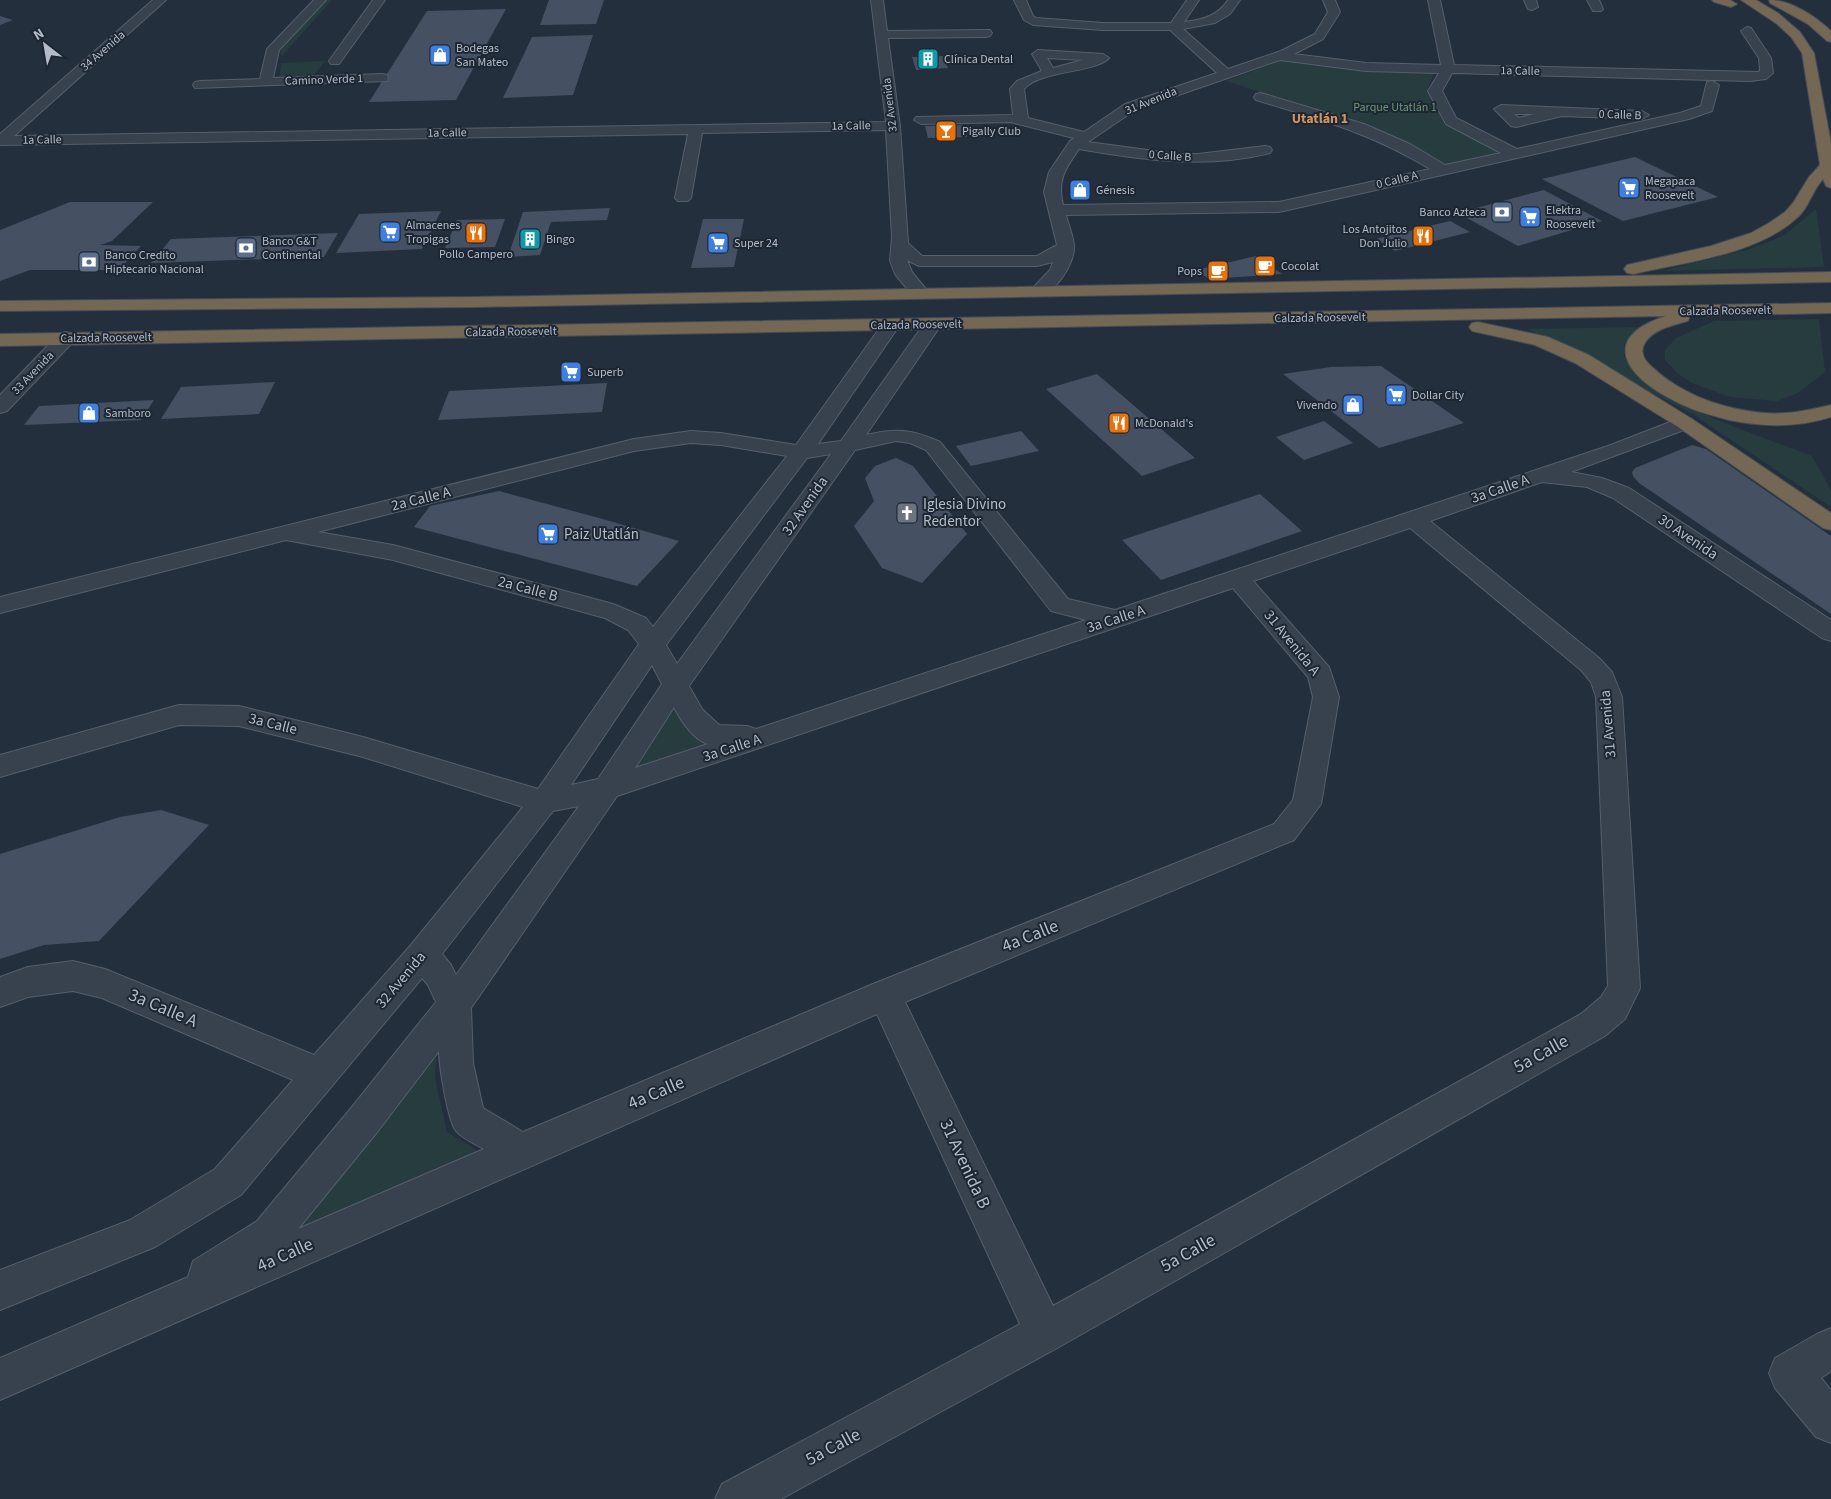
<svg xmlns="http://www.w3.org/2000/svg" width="1831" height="1499" viewBox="0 0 1831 1499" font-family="'Source Sans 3',sans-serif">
	<rect width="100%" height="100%" fill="#242f3e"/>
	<path fill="#263c3f" d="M 324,0 L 332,0 L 281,57 L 281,50 Z
		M 1283,60 L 1435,71 L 1427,90 L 1443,121 L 1507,153 L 1436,168 L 1331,115 L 1226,81 Z
		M 325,61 L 310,80 L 279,80 L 281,63 Z
		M 1816,209 L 1824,267 L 1662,271 L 1750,249 L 1785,235 Z
		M 1819,319 L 1825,372 L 1798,393 L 1777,401 L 1730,397 L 1692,383 L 1677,373 L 1665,360 L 1665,350 L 1676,338 L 1714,321 Z
		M 1641,327 L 1624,344 L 1624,356 C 1637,369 1649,382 1664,392 C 1705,419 1766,438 1812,456 L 1831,490 L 1831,507 L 1694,415 L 1566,348 L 1528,329 Z
		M 672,701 L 682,722 L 709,742 L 740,741 L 621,779 Z
		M 437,1051 L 435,1078 L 447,1132 L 482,1153 L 279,1239 Z"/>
	<path fill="#455162" d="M 549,0 L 604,0 L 596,24 L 540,25 Z
		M 506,9 L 456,100 L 369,102 L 427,11 Z
		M 0,16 L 13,20 L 0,25 Z
		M 593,35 L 573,95 L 503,98 L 532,37 Z
		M 943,56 L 948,68 L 916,70 L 912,57 Z
		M 963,125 L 967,137 L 928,138 L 925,126 Z
		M 1635,157 L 1718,197 L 1623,221 L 1542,179 Z
		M 1544,190 L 1602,221 L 1518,246 L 1458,213 Z
		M 70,202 L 153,202 L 112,241 L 100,245 L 141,246 L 119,270 L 30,270 L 0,281 L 0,230 Z
		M 610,208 L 607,220 L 551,222 L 540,255 L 508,257 L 523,212 Z
		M 441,211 L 422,249 L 336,253 L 359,214 Z
		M 505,219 L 495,247 L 445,248 L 457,220 Z
		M 703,219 L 744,219 L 734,267 L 691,268 Z
		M 1450,221 L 1470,232 L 1395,251 L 1376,239 Z
		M 338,233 L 324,257 L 151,263 L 171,239 Z
		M 1256,256 L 1282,274 L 1209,279 L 1196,270 Z
		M 1381,366 L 1464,423 L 1379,448 L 1283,374 L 1331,367 Z
		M 1097,374 L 1195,458 L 1142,476 L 1046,389 Z
		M 275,382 L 259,414 L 161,419 L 181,387 Z
		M 607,383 L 602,412 L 438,420 L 449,391 Z
		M 154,400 L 141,420 L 24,425 L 39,406 Z
		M 1324,421 L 1353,443 L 1304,460 L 1276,437 Z
		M 1021,431 L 1039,451 L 971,466 L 956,446 Z
		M 1692,445 L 1706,449 L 1831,536 L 1831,614 L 1639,483 L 1633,476 L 1632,472 L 1635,468 Z
		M 896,458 L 913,466 L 967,534 L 922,583 L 882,568 L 854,526 L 874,501 L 865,478 L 875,466 Z
		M 499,491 L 599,518 L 679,541 L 637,586 L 414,527 L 430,506 Z
		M 1260,494 L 1302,531 L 1161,580 L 1122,540 Z
		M 161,810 L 209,825 L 99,941 L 44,945 L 0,959 L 0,854 L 120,817 Z"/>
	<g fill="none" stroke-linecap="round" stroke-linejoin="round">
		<g stroke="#565f6c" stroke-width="2">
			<path id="minor" d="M 153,0 L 166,0 L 14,136 L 886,122 L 871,0 L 883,0 L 887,31 L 990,30 L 992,33 L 990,36 L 986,37 L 888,38 L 900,126 L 908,243 L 922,256 L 1037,256 L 1057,245 L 1044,192 L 1049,172 L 1070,141 L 1074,138 L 1010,122 L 921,124 L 914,120 L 916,117 L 1013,115 L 1010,89 L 1017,81 L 1042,71 L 1032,54 L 1038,50 L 1103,54 L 1109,58 C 1096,73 1040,70 1024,89 L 1028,118 L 1084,132 L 1125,104 L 1217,73 L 1170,30 L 1103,30 L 1033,25 L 1024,20 L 1014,0 L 1026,0 L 1033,16 L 1036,18 L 1103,23 L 1171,23 L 1187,0 L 1199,0 L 1184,22 C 1202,20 1218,16 1228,0 L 1240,0 L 1230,14 L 1215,23 L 1183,29 L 1228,69 L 1281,51 L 1315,34 L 1328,12 L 1323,0 L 1335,0 L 1340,12 L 1323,39 L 1294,54 L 1366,63 L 1441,65 L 1428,0 L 1440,0 L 1454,65 L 1758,72 L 1760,71 L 1759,58 L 1741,31 L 1747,27 L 1751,28 L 1771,58 L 1773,73 L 1766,79 L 1750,81 L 1452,73 L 1442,91 L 1456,118 L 1517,149 L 1680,113 L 1701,106 L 1707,82 L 1712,81 L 1719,85 L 1712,111 L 1689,119 L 1279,212 L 1066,215 C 1068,224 1073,235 1074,245 C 1076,263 1052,300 1033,295 L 1030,291 L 1050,270 L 1053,262 L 1037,266 L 919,266 L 907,260 L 912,272 L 929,293 L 926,297 L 920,298 L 914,297 L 895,274 L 890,261 L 892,237 L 886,130 L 702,133 L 691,198 L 688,201 L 678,201 L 675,198 L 688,134 L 0,145 L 0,134 ZM 1047,58 L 1083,60 L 1053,68 ZM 1280,60 L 1366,71 L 1439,73 L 1428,91 L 1446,124 L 1501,153 L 1445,165 L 1410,144 L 1364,124 L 1261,93 L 1256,94 L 1254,97 L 1256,100 C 1319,119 1373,134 1430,169 L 1279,202 L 1063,205 C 1057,180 1065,169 1079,149 C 1142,160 1206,169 1270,153 L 1272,150 L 1270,147 L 1265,146 L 1198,154 L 1177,154 L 1088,142 L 1135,110 Z
				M 314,0 L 326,0 L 279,50 L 273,78 L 382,74 L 387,75 L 388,78 L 387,81 L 195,88 L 193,85 L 195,82 L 200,81 L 260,79 L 267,49 Z
				M 373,0 L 385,0 L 339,64 L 331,64 L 329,61 Z
				M 1524,0 L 1536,0 L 1538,7 L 1532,10 L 1528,9 Z
				M 1587,0 L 1599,0 L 1603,9 L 1601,11 L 1593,11 Z
				M 1501,105 L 1642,111 L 1649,115 L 1642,119 L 1562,116 L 1516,127 L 1511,126 L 1494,109 ZM 1514,114 L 1534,114 L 1519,118 Z
				M 932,320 L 938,321 L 941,325 L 866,435 C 896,428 912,429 940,442 L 1068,599 L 1115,610 L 1608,446 L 1678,419 L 1685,417 L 1692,419 L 1695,423 L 1692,427 L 1571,472 L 1602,478 L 1629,488 L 1831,620 L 1831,641 L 1822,638 L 1613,498 L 1587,487 L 1542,482 L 1430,521 L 1599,658 L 1612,672 L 1622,697 L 1640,988 L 1625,1019 L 1605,1036 L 1059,1347 L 781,1499 L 715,1499 L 722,1484 L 1020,1324 L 877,1014 L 0,1400 L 0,1358 L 188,1277 L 193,1261 L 257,1221 L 352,1107 L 436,1002 L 428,985 L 422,978 L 241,1195 L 155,1247 L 0,1310 L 0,1270 L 130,1220 L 215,1169 L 293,1080 L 102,998 L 73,991 L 28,997 L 0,1007 L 0,977 L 28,967 L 73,961 L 105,969 L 314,1055 L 411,945 L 523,807 L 363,757 L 239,726 L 179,725 L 0,777 L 0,755 L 179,705 L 239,706 L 363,737 L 538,789 L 639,644 L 628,630 L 605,618 L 393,560 L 286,540 L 0,613 L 0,597 L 634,439 L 691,431 L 721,433 L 796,445 L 884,322 L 890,321 L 896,322 L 899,326 L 818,444 L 841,441 L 926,321 ZM 896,441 L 910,443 L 926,450 L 1051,611 L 1086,620 L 756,729 L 747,726 L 719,725 L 702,709 L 689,686 L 855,450 ZM 691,443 L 721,445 L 787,456 L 653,627 L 646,618 L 613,604 L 393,545 L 318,532 L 634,451 ZM 831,454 L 677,664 L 666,645 L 807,458 ZM 1410,528 L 1581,670 L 1591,682 L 1596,697 L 1608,986 L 1601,997 L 1581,1014 L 1053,1306 L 905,1002 L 1294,840 L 1321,804 L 1339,697 L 1329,667 L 1253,581 ZM 1233,588 L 1308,677 L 1313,697 L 1293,800 L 1274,824 L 873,984 L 523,1132 L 483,1108 L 473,1063 L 471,1008 L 617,796 ZM 652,665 L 662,684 L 598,779 L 571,785 ZM 674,707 C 681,721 693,739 708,744 L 635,768 ZM 579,806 L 456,975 L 451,965 L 442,954 L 553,811 ZM 439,1051 C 439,1065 448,1124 457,1132 C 464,1139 475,1144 484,1149 L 298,1229 L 378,1131 Z
				M 66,332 L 73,334 L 75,338 L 73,342 L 7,411 L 0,413 L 0,395 L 59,334 Z
				M 1831,1328 L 1831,1371 L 1821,1378 L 1831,1390 L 1831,1443 L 1816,1437 L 1775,1388 L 1769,1373 L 1775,1358 L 1817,1334 Z"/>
		</g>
		<g stroke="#434c59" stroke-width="2">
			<path id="highway" d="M 1712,0 L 1730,0 L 1737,4 L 1731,7 L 1714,2 Z
				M 1741,0 L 1756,0 L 1778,13 L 1800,32 L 1814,53 L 1831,143 L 1831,188 L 1826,186 L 1823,179 C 1812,191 1809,207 1798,217 C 1757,255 1685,262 1633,274 L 1627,273 L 1624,269 L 1627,265 L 1711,246 L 1751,233 L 1769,223 L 1785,212 L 1793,203 L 1809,177 L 1820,165 L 1802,53 L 1791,37 L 1777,24 Z
				M 1769,0 C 1791,0 1815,16 1831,31 L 1831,42 L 1827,41 L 1808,24 L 1770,3 Z
				M 1831,272 L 1831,282 L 475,307 L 0,311 L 0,301 L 475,297 Z
				M 1831,303 L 1831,313 L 1690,316 L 1688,321 C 1674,325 1653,329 1645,343 C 1639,352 1645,361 1652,367 C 1680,393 1717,407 1755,412 C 1782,416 1805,411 1831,405 L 1831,417 C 1797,428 1763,427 1729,420 C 1709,415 1688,409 1671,399 C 1624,375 1600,337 1666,316 L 0,346 L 0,334 Z
				M 1478,322 L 1548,337 L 1589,355 L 1692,419 L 1831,513 L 1831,530 L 1823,528 L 1678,427 L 1575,363 L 1535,345 L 1472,331 L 1469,327 L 1472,323 Z"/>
		</g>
		<use href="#minor" fill="#38414e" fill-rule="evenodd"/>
		<use href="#highway" fill="#746855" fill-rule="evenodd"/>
	</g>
	<defs>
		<g id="shop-square" transform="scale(1.125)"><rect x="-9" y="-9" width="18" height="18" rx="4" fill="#3f7fe0" stroke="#1d2633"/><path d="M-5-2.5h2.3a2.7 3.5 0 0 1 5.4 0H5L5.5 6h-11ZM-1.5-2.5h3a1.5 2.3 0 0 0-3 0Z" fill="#fff"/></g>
		<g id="building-square" transform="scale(1.125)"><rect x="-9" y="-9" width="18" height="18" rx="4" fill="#0f9aa8" stroke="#1d2633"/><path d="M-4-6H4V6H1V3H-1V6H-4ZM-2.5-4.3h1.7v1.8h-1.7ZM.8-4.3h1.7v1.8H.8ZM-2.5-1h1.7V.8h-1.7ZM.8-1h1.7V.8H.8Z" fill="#fff"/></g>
		<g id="bar-square" transform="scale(1.125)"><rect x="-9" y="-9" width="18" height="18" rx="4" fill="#e8710a" stroke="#1d2633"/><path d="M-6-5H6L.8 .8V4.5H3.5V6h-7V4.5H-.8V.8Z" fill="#fff"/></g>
		<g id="supermarket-square" transform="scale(1.125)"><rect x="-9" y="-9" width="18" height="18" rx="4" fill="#3f7fe0" stroke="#1d2633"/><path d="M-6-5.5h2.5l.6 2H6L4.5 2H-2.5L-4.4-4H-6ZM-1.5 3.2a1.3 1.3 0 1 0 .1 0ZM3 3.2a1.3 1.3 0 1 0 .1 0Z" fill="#fff"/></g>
		<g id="bank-square" transform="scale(1.125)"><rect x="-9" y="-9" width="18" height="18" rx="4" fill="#5c6f8a" stroke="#1d2633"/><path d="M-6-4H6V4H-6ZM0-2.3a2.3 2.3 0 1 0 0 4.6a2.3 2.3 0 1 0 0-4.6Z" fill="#fff"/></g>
		<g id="restaurant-square" transform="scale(1.125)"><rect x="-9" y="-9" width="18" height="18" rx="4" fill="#e8710a" stroke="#1d2633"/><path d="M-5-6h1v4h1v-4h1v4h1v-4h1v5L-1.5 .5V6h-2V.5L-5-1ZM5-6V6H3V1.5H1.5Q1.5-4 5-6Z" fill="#fff"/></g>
		<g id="cafe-square" transform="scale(1.125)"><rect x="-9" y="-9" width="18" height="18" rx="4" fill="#e8710a" stroke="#1d2633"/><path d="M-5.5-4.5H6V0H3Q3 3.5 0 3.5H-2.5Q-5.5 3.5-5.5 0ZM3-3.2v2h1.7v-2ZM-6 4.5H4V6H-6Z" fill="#fff"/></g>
		<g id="church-square" transform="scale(1.125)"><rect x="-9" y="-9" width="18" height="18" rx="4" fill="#6b7280" stroke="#1d2633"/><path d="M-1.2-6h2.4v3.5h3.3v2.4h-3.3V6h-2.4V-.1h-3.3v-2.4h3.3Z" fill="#fff"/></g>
	</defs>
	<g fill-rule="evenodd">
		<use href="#shop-square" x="440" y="55"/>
		<use href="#building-square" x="928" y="59"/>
		<use href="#bar-square" x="946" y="131"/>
		<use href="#supermarket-square" x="1629" y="188"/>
		<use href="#shop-square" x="1080" y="190"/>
		<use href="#bank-square" x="1502" y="212"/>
		<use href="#supermarket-square" x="1530" y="217"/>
		<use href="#supermarket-square" x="390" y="232"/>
		<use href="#restaurant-square" x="476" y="233"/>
		<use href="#restaurant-square" x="1423" y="236"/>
		<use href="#building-square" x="530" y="239"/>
		<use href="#supermarket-square" x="718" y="243"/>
		<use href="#bank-square" x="246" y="248"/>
		<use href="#bank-square" x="89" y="262"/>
		<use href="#cafe-square" x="1265" y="266"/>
		<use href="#cafe-square" x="1218" y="271"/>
		<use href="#supermarket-square" x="571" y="372"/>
		<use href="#supermarket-square" x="1396" y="395"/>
		<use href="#shop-square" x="1353" y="405"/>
		<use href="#shop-square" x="89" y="413"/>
		<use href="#restaurant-square" x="1119" y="423"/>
		<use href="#church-square" x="907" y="513"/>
		<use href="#supermarket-square" x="548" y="534"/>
	</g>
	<g text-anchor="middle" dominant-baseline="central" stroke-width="4" stroke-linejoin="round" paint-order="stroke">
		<g font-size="12" fill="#b4bcc9" stroke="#1d2633" text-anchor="start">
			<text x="456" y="48">Bodegas<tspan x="456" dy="14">San Mateo</tspan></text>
			<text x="944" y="59">Clínica Dental</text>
			<text x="962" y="131">Pigally Club</text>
			<text x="1645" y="181">Megapaca<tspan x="1645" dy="14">Roosevelt</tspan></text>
			<text x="1096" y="190">Génesis</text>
			<text x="1546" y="210">Elektra<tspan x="1546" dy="14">Roosevelt</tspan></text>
			<text x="1486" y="212" text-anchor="end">Banco Azteca</text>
			<text x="406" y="225">Almacenes<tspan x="406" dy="14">Tropigas</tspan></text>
			<text x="1407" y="229" text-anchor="end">Los Antojitos<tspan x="1407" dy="14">Don Julio</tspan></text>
			<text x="546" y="239">Bingo</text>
			<text x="262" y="241">Banco G&amp;T<tspan x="262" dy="14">Continental</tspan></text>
			<text x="734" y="243">Super 24</text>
			<text x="476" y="254" text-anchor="middle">Pollo Campero</text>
			<text x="105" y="255">Banco Credito<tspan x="105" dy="14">Hiptecario Nacional</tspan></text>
			<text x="1281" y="266">Cocolat</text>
			<text x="1202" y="271" text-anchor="end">Pops</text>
			<text x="587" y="372">Superb</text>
			<text x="1412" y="395">Dollar City</text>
			<text x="1337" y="405" text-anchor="end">Vivendo</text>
			<text x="105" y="413">Samboro</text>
			<text x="1135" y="423">McDonald's</text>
		</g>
		<g font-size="12" fill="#b4bcc9" stroke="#1d2633">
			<text transform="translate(103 51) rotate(-41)">34 Avenida</text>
			<text transform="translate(1520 71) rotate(1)">1a Calle</text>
			<text transform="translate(324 80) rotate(-2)">Camino Verde 1</text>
			<text transform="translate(1151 101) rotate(-22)">31 Avenida</text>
			<text transform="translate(890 105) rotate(-97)">32 Avenida</text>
			<text transform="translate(1620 115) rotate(2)">0 Calle B</text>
			<text transform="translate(851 126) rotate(-1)">1a Calle</text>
			<text transform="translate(447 133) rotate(-1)">1a Calle</text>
			<text transform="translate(42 140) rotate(-1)">1a Calle</text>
			<text transform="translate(1170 156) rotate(4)">0 Calle B</text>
			<text transform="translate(1397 180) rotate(-13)">0 Calle A</text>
			<text transform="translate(1725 311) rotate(-1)">Calzada Roosevelt</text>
			<text transform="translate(1320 318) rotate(-1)">Calzada Roosevelt</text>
			<text transform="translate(916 325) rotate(-1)">Calzada Roosevelt</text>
			<text transform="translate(511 332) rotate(-1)">Calzada Roosevelt</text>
			<text transform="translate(106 338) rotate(-1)">Calzada Roosevelt</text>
			<text transform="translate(33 373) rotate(-46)">33 Avenida</text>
		</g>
		<g font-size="12" fill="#6b9a76" stroke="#1d2633">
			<text x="1395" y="107">Parque Utatlán 1</text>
		</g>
		<g font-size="14" font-weight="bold" fill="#d59563" stroke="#1d2633">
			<text x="1320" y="119">Utatlán 1</text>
		</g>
		<g font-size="15" fill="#b4bcc9" stroke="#1d2633">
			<text transform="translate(1500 489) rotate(-19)">3a Calle A</text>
			<text transform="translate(421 499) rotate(-14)">2a Calle A</text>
			<text transform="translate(805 506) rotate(-55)">32 Avenida</text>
			<text transform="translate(1688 537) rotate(34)">30 Avenida</text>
			<text transform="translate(528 589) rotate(15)">2a Calle B</text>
			<text transform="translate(1116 619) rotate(-18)">3a Calle A</text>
			<text transform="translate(1292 643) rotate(51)">31 Avenida A</text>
			<text transform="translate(273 724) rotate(14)">3a Calle</text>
			<text transform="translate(1608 724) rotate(-95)">31 Avenida</text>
			<text transform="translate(732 748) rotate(-18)">3a Calle A</text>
			<text transform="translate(401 980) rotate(-50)">32 Avenida</text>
		</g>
		<g font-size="15" fill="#b4bcc9" stroke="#1d2633" text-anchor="start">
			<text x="923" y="504">Iglesia Divino<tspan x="923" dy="17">Redentor</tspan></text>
			<text x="564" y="534">Paiz Utatlán</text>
		</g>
		<g font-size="18" fill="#b4bcc9" stroke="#1d2633">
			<text transform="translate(1030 936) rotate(-22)">4a Calle</text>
			<text transform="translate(163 1008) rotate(23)">3a Calle A</text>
			<text transform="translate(1541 1054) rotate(-29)">5a Calle</text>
			<text transform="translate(656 1093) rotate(-23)">4a Calle</text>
			<text transform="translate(965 1164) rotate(65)">31 Avenida B</text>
			<text transform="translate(1188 1253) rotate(-29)">5a Calle</text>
			<text transform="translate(285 1255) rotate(-24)">4a Calle</text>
			<text transform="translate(833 1447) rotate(-28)">5a Calle</text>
		</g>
	</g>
	<g transform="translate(45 45) rotate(329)" stroke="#1d2633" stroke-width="4" paint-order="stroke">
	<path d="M0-4L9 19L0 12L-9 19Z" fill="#b4bcc9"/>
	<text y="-8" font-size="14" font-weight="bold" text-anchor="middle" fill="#b4bcc9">N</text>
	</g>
</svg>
